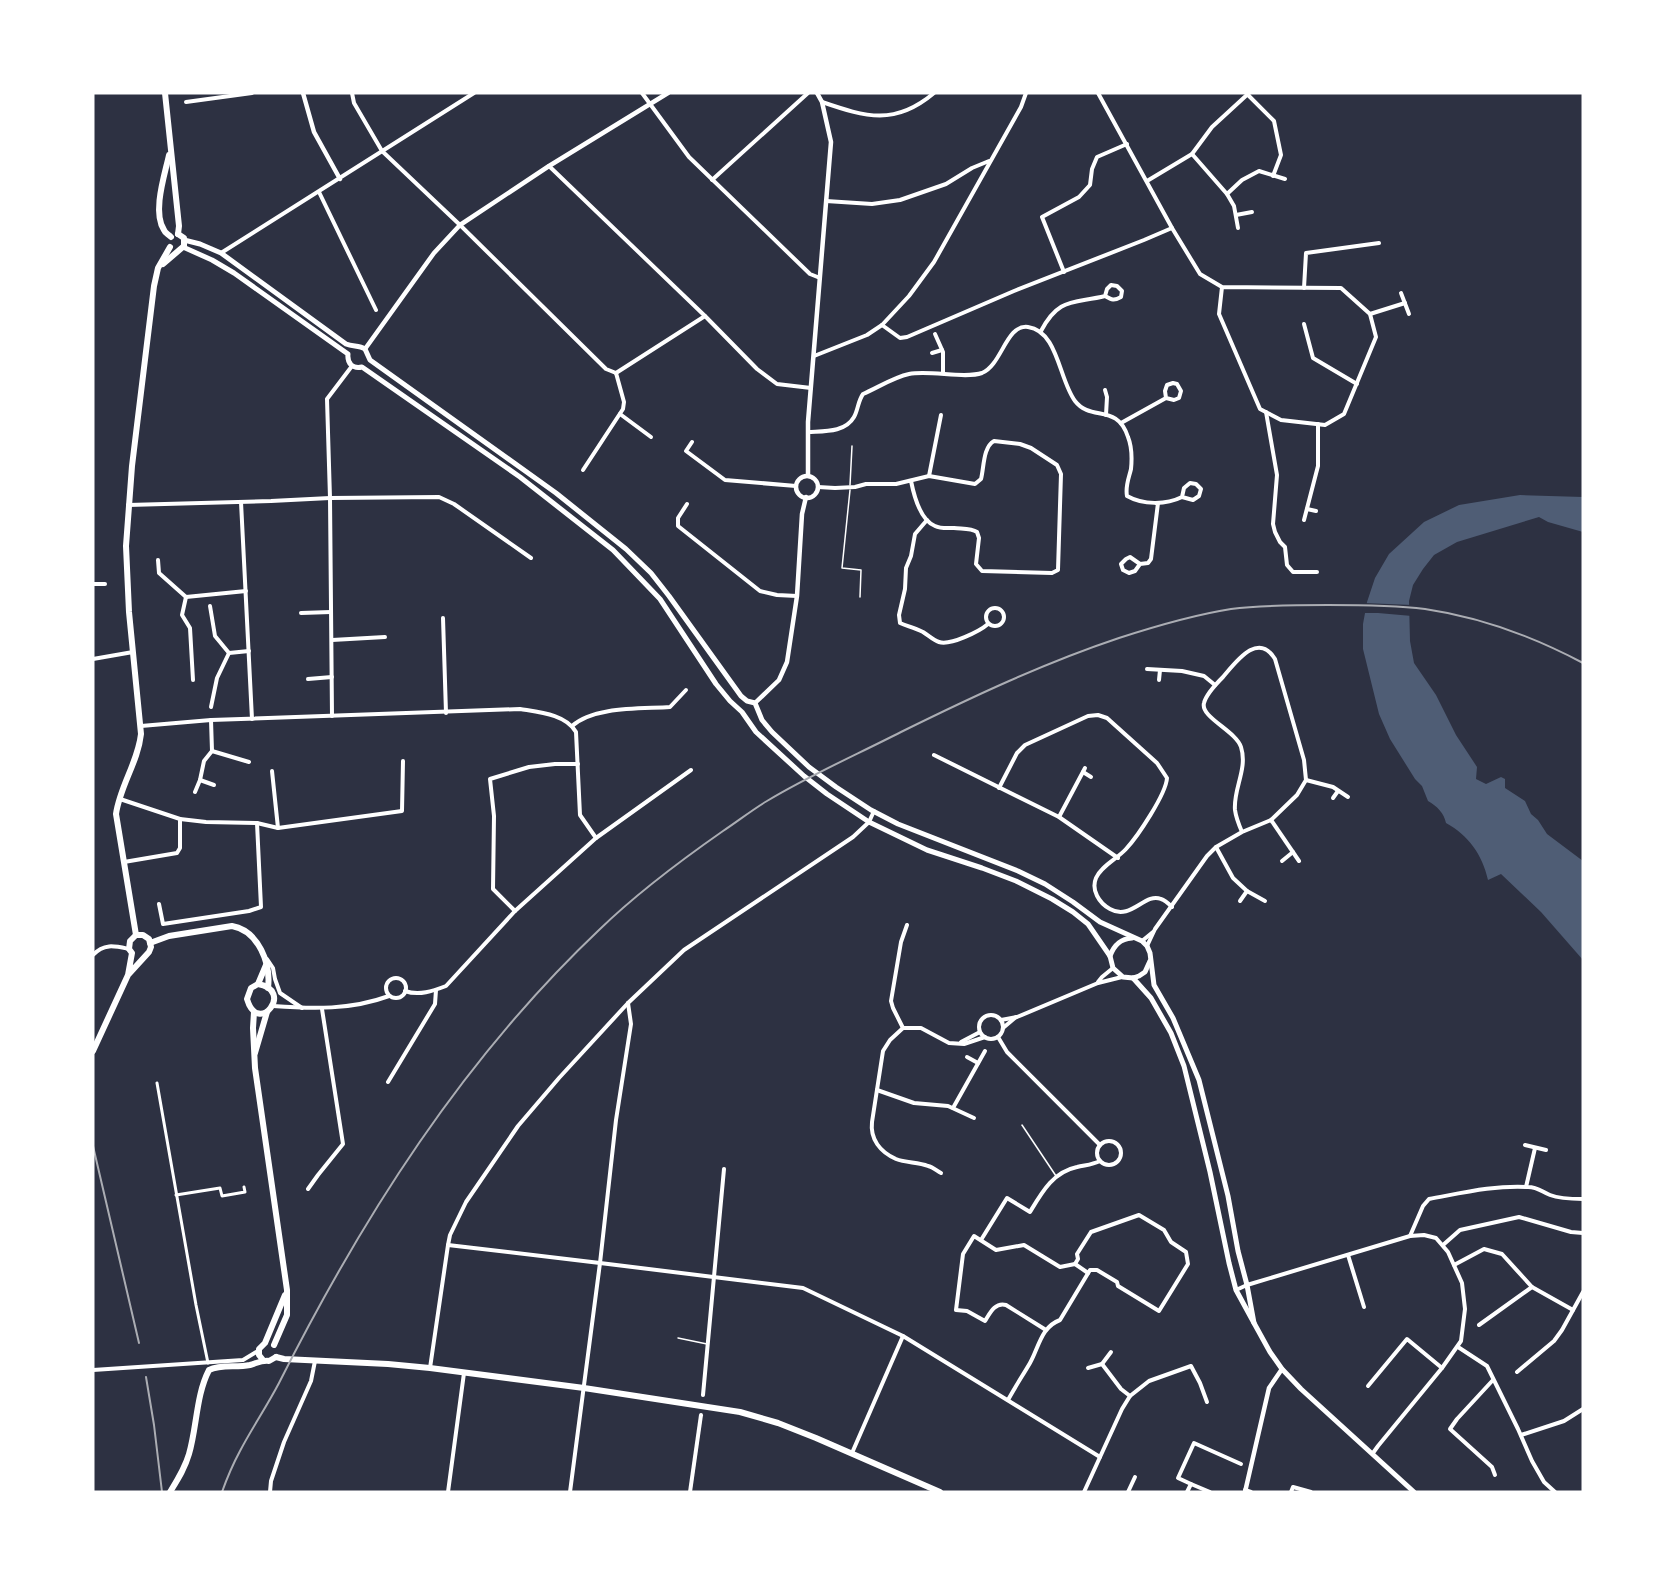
<svg xmlns="http://www.w3.org/2000/svg" width="1676" height="1585" viewBox="0 0 1676 1585" font-family="Helvetica,sans-serif">
	<style>
		.water { fill: #4f5d75 }
		.pier { fill: #2d3142 }
		.lines { fill: none; stroke-linecap: round; stroke-linejoin: round }
		.service { stroke: #fff; stroke-width: 1.5 }
		.pedestrian { stroke: #fff; stroke-width: 3 }
		.minor { stroke: #fff; stroke-width: 4 }
		.tertiary { stroke: #fff; stroke-width: 4.5 }
		.secondary { stroke: #fff; stroke-width: 5 }
		.primary { stroke: #fff; stroke-width: 6 }
		.rail { stroke: #abadb3; stroke-width: 2 }
	</style>
	<rect width="100%" height="100%" fill="#2d3142"/>
	<!-- water -->
	<path class="water" d="M1520,495L1583,497V532L1548,522L1539,517L1457,542L1434,555L1423,569L1413,585L1409,601L1410,641L1414,663L1436,695L1456,735L1477,767L1476,779L1486,784L1501,777L1505,779V788L1525,801L1531,814L1538,820L1547,834L1583,861V960L1541,912L1501,874L1488,880C1482,854 1469,836 1446,823C1444,813 1437,806 1428,801L1422,786L1415,779L1390,739L1379,714L1363,649V624L1367,602L1375,578L1389,554L1424,522L1459,505Z"/>
	<!-- pier -->
	<path class="pier" d="M1364,603L1412,605V616L1378,613H1362Z"/>
	<g class="lines">
		<!-- service -->
		<g class="service">
			<path d="M850,485L852,446"/>
			<path d="M850,490L842,568L861,570L860,597"/>
			<path d="M1022,1125L1056,1176"/>
			<path d="M678,1338L707,1344"/>
		</g>
		<!-- pedestrian -->
		<g class="pedestrian">
			<path d="M157,1083L196,1305L208,1363"/>
			<path d="M176,1195L220,1188L222,1196L245,1192L244,1187"/>
		</g>
		<!-- minor -->
		<g class="minor">
			<path d="M352,93L354,103L382,151L460,225L606,369L616,373"/>
			<path d="M642,93L689,157L810,274L820,278"/>
			<path d="M1098,93L1172,228L1200,274L1222,287L1341,288L1370,314L1376,337L1344,414L1325,425L1281,420L1260,409L1219,314L1222,287"/>
			<path d="M1248,95L1274,121L1281,155L1273,176"/>
			<path d="M186,102L252,93"/>
			<path d="M822,102C866,117 895,126 934,93"/>
			<path d="M1192,154L1227,194L1234,206L1238,228"/>
			<path d="M549,166L705,316L757,369L777,384L811,388"/>
			<path d="M712,180L808,93"/>
			<path d="M1147,181L1192,154L1212,127L1249,93"/>
			<path d="M319,192L376,310"/>
			<path d="M1227,194L1242,180L1259,171L1285,179"/>
			<path d="M826,201L872,204L900,200L946,184L972,168L989,161"/>
			<path d="M1236,215L1252,212"/>
			<path d="M221,253L474,93"/>
			<path d="M1064,272L1042,217L1079,197L1090,185L1092,169L1097,157L1127,144"/>
			<path d="M1304,288L1306,253L1379,243"/>
			<path d="M1401,293L1409,314"/>
			<path d="M1370,314L1405,303"/>
			<path d="M1304,324L1313,358L1357,384"/>
			<path d="M882,325L900,338L907,337L1014,291L1144,240L1172,228"/>
			<path d="M1041,331C1059,297 1073,304 1105,296C1112,300 1114,301 1121,297L1122,291L1117,286L1111,285L1107,289L1105,296"/>
			<path d="M935,334L943,352V373"/>
			<path d="M932,353L942,350"/>
			<path d="M814,356L867,335L882,325L909,296L934,262L1021,107L1026,93"/>
			<path d="M616,373L705,316"/>
			<path d="M1105,390L1107,397L1106,415"/>
			<path d="M1266,412L1277,475L1273,524L1275,532L1280,542L1285,547L1287,565L1293,572H1317"/>
			<path d="M620,414L651,437"/>
			<path d="M1121,423L1166,398L1174,400L1179,398L1181,391L1177,384L1173,383L1167,385L1165,391L1166,398"/>
			<path d="M808,432C823,431 845,433 854,417C858,410 858,401 863,394C877,388 894,377 909,374C930,370 965,379 982,373C1002,365 1006,324 1028,327C1058,331 1059,380 1075,401C1091,422 1117,403 1128,437C1132,447 1132,459 1131,469C1129,478 1125,486 1127,496C1143,505 1166,505 1182,497L1193,500L1199,496L1201,489L1196,484L1190,483L1184,488L1182,497"/>
			<path d="M692,442L686,451L725,480L796,486"/>
			<path d="M583,470L623,409L624,402L616,373"/>
			<path d="M929,476L941,415"/>
			<path d="M818,487L835,488L855,487L866,484H896L929,476L975,484L981,479C984,468 983,447 994,441L1020,444L1031,448L1057,465L1061,474L1058,570L1052,573L982,571L976,564L979,538L977,532C971,528 962,529 954,528C948,528 941,529 935,526C920,520 914,496 911,481"/>
			<path d="M241,502L252,719"/>
			<path d="M687,504L678,518V526L760,591L777,595L797,596"/>
			<path d="M128,505L271,501L330,498L439,497L454,504L531,558"/>
			<path d="M1307,509L1316,511"/>
			<path d="M927,520L915,534L911,556L906,568L905,589L899,615L900,623C907,626 915,628 923,632C928,635 933,640 939,642C950,646 980,631 988,624"/>
			<path d="M1304,520L1318,466V424"/>
			<path d="M158,560L159,573L186,597L246,591"/>
			<path d="M1140,564L1130,557L1126,559L1121,564L1123,570L1129,573L1135,571L1140,564L1148,563L1151,559L1158,503"/>
			<path d="M93,584H105"/>
			<path d="M186,597L182,615L190,628L193,680"/>
			<path d="M210,606L215,636L229,653"/>
			<circle cx="995" cy="617" r="9"/>
			<path d="M301,613L331,612"/>
			<path d="M443,618L446,713"/>
			<path d="M332,640L385,637"/>
			<path d="M93,659L133,652"/>
			<path d="M1147,669L1182,671L1204,676L1215,685"/>
			<path d="M308,679L332,677"/>
			<path d="M1159,680L1160,670"/>
			<path d="M211,707L217,678L229,653L249,651"/>
			<path d="M332,716L330,498L327,399L352,366"/>
			<path d="M141,726L211,720L520,709C538,712 566,714 576,732L580,815L596,838"/>
			<path d="M572,726C594,706 641,709 670,707L686,690"/>
			<path d="M212,751L249,762"/>
			<path d="M934,755L1059,817L1118,858"/>
			<path d="M272,771L278,828"/>
			<path d="M1083,772L1091,777"/>
			<path d="M200,780L214,785"/>
			<path d="M1306,780L1333,787L1348,797"/>
			<path d="M999,788L1017,753L1025,745L1088,716L1098,715L1107,718L1157,763L1167,778C1166,794 1138,836 1126,849C1117,859 1101,866 1096,878C1091,890 1099,903 1110,909C1131,921 1145,892 1161,899C1165,900 1169,904 1172,907"/>
			<path d="M195,792L200,780L204,761L212,751L211,720"/>
			<path d="M1333,798L1338,791"/>
			<path d="M120,799L180,819V848L177,853L124,862"/>
			<path d="M1059,817L1085,768"/>
			<path d="M180,819L206,822L257,823L278,828L402,811L403,761"/>
			<path d="M1271,820L1299,861"/>
			<path d="M1216,847L1233,878L1247,891L1265,901"/>
			<path d="M1282,861L1293,852"/>
			<path d="M1240,901L1247,891"/>
			<path d="M159,904L163,924L249,911L261,907L257,823"/>
			<path d="M515,911L493,889L494,816L490,779L529,767L555,764H578"/>
			<path d="M1142,941L1153,932"/>
			<path d="M1147,946L1155,929L1207,856L1216,847L1242,832L1271,820L1297,795L1306,780L1304,760L1275,659C1258,631 1236,662 1223,677C1218,682 1206,695 1204,703C1200,717 1236,731 1241,747C1248,769 1233,789 1235,810C1236,818 1239,825 1242,832"/>
			<path d="M93,955C104,943 115,946 129,949"/>
			<path d="M267,959L273,968L275,979L280,993L302,1008"/>
			<circle cx="396" cy="988" r="10"/>
			<path d="M1098,982L1102,977L1113,968"/>
			<path d="M405,991C419,996 433,991 446,986L515,911L596,838L691,770"/>
			<path d="M273,1006C313,1009 351,1010 389,996"/>
			<circle cx="991" cy="1027" r="12"/>
			<path d="M1001,1020L1017,1017L1098,983L1122,977"/>
			<path d="M903,1028L893,1008L891,1001L901,942L907,925"/>
			<path d="M1003,1028L1016,1017"/>
			<path d="M998,1037L1007,1052L1100,1145"/>
			<path d="M961,1042L980,1032"/>
			<path d="M967,1057L978,1063"/>
			<path d="M388,1082L435,1004L436,990"/>
			<path d="M877,1090L914,1103L948,1106L974,1118"/>
			<path d="M953,1108L985,1051"/>
			<circle cx="1109" cy="1153" r="12"/>
			<path d="M1525,1145L1546,1150"/>
			<path d="M941,1173C937,1171 933,1167 928,1166C918,1162 906,1163 896,1159C880,1152 870,1139 872,1122L883,1051L890,1040L903,1028H921L949,1043L964,1044L985,1037"/>
			<path d="M1526,1187L1535,1148"/>
			<path d="M308,1189L318,1175L343,1144L322,1009"/>
			<path d="M1410,1236L1423,1206L1429,1199C1462,1193 1495,1185 1528,1187C1538,1187 1542,1192 1550,1195C1560,1199 1572,1199 1583,1199"/>
			<path d="M981,1240L1007,1198L1030,1212C1042,1192 1053,1172 1077,1167C1085,1165 1092,1165 1100,1161"/>
			<path d="M448,1245L600,1263L803,1288L903,1336L1100,1457"/>
			<path d="M1443,1245L1460,1230L1519,1217L1571,1232L1583,1233"/>
			<path d="M1348,1255L1364,1307"/>
			<path d="M1075,1264L1088,1273"/>
			<path d="M1454,1265L1484,1249L1502,1254L1532,1287L1573,1310"/>
			<path d="M1236,1290L1247,1285L1410,1236L1424,1235L1436,1238L1448,1252L1462,1283L1465,1309L1461,1341L1442,1368L1378,1446L1373,1453"/>
			<path d="M1479,1325L1532,1287"/>
			<path d="M1458,1347L1487,1366L1518,1429L1532,1461L1544,1482L1555,1492"/>
			<path d="M1102,1364L1111,1352"/>
			<path d="M430,1368L448,1245L450,1235L466,1202L518,1126L559,1078L628,1003L684,950L853,837L869,822L874,811"/>
			<path d="M1088,1368L1102,1364L1121,1389L1130,1396"/>
			<path d="M93,1370L243,1360L258,1351"/>
			<path d="M1517,1372L1554,1341L1562,1330L1583,1292"/>
			<path d="M1493,1380L1457,1419L1450,1429L1492,1467L1495,1475"/>
			<path d="M1368,1386L1407,1339L1442,1368"/>
			<path d="M703,1395L724,1169"/>
			<path d="M1008,1400C1015,1387 1023,1375 1030,1363C1039,1347 1041,1327 1060,1320L1090,1270H1097L1117,1282L1118,1286L1159,1311L1188,1264L1186,1252L1171,1242L1164,1230L1139,1215L1091,1232L1077,1254L1078,1259L1075,1264L1060,1267L1024,1245L996,1250L974,1236L963,1254L956,1310L967,1311L985,1321C990,1313 995,1302 1006,1305L1046,1330"/>
			<path d="M1521,1435L1564,1421L1583,1409"/>
			<path d="M852,1453L903,1336"/>
			<path d="M1191,1484L1210,1492"/>
			<path d="M1245,1490L1251,1492"/>
			<path d="M270,1492L271,1481L284,1442L311,1381L315,1361"/>
			<path d="M448,1492L464,1373"/>
			<path d="M570,1492L600,1263L616,1120L631,1024L628,1003"/>
			<path d="M690,1492L701,1415"/>
			<path d="M1084,1492L1122,1409L1130,1396L1149,1381L1191,1366L1200,1383L1207,1402"/>
			<path d="M1128,1492L1135,1477"/>
			<path d="M1187,1492L1191,1484L1178,1478L1194,1443L1241,1464"/>
			<path d="M1291,1492L1293,1487L1311,1492"/>
		</g>
		<!-- tertiary -->
		<g class="tertiary">
			<path d="M303,93L314,132L340,179"/>
			<path d="M365,349L434,253L460,225L549,166L668,93"/>
			<path d="M808,475V422L831,142L822,102L817,93"/>
			<circle cx="807" cy="487" r="11"/>
			<path d="M755,703L779,680L787,662L797,596L802,514L806,497"/>
			<path d="M1245,1492L1269,1388L1282,1369"/>
		</g>
		<!-- secondary -->
		<g class="secondary">
			<path d="M184,240L200,244L221,253L346,344C353,347 359,345 365,349L370,360L556,493L626,549L651,573L669,596L741,696L747,701L755,703L762,720L772,732L809,767L836,787L871,810L898,824L1018,871L1045,884L1073,902L1100,922L1142,941L1147,946L1150,953L1154,985L1173,1018L1199,1080L1228,1196L1238,1251L1247,1285L1254,1323"/>
			<path d="M183,247L212,260L234,273L348,354C347,364 353,369 362,367L520,477L613,550L660,599L716,684L730,701L742,712L756,732L804,776L827,794L869,822L927,850L982,868L1016,881L1052,899L1073,912L1088,924L1110,956L1113,968L1123,977L1133,978L1139,976L1145,972L1150,961"/>
			<path d="M1110,956C1114,945 1120,939 1132,938"/>
			<path d="M1133,978L1151,998L1171,1033L1184,1066L1210,1172L1229,1263L1236,1290L1254,1323L1270,1352L1282,1369L1301,1389L1414,1492"/>
		</g>
		<!-- primary -->
		<g class="primary">
			<path d="M165,93L179,226L178,234"/>
			<path d="M169,155C165,174 152,212 164,230C165,233 168,234 171,237"/>
			<path d="M163,264L184,246V238L178,234"/>
			<path d="M136,935L116,814C120,786 138,762 141,734L129,612L126,546L132,466L154,286L158,268L170,247"/>
			<path d="M150,943L169,936L232,926C259,931 271,964 268,988"/>
			<path d="M258,984C295,990 258,1037 247,999L251,988L258,984L266,965"/>
			<path d="M254,1012L253,1028L255,1068L287,1290V1315L274,1345"/>
			<path d="M93,1051L128,975L132,953L129,949L130,941L136,935H143L149,939L151,947L149,952L128,975"/>
			<path d="M255,1053L267,1012"/>
			<path d="M276,1357L284,1359L388,1364L430,1368L584,1388L740,1412L778,1423L816,1438L940,1492"/>
			<path d="M263,1360L259,1355V1349L265,1343L285,1295"/>
			<path d="M170,1492C178,1479 185,1468 189,1454C197,1427 196,1395 209,1370C221,1364 236,1368 250,1365C257,1363 262,1360 269,1361L276,1357"/>
		</g>
		<!-- rail -->
		<g class="rail">
			<path d="M93,1146L139,1343"/>
			<path d="M146,1377L154,1425L162,1492"/>
			<path d="M222,1492C227,1478 233,1464 240,1451C252,1428 267,1406 279,1383C363,1216 463,1059 599,930C637,893 680,861 723,831C738,821 752,810 767,801C810,775 856,755 901,732C972,697 1044,663 1119,638C1156,626 1193,615 1231,609C1263,605 1295,605 1328,605C1360,605 1392,605 1425,609C1480,617 1534,637 1583,663"/>
		</g>
	</g>
	<!-- border -->
	<rect width="1676" height="1585" fill="none" stroke="#ffffff" stroke-width="189"/>
</svg>
